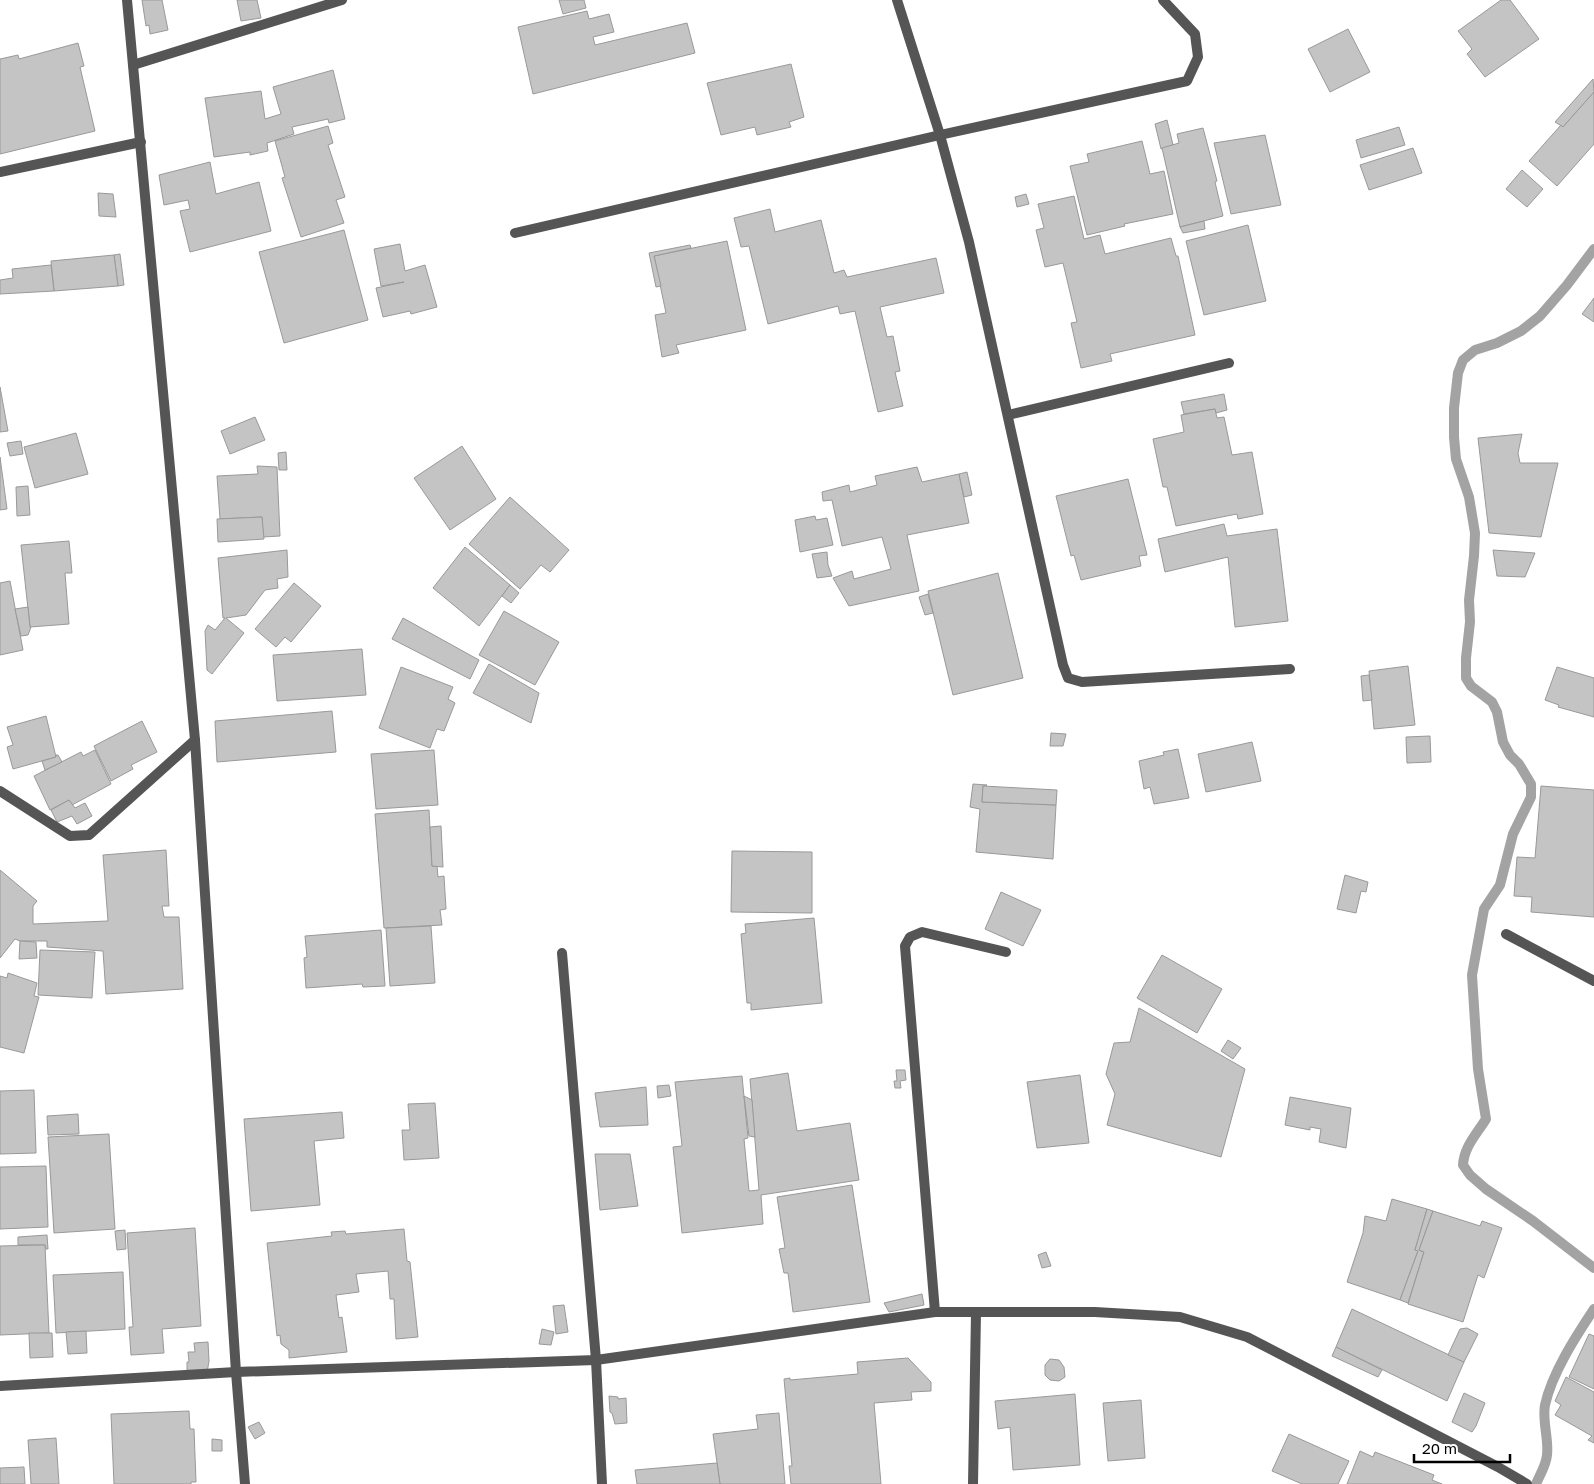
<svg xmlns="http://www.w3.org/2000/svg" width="1594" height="1484" viewBox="0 0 1594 1484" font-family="'Golos Text',sans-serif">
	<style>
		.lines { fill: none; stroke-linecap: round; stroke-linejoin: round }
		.stream { stroke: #a3a3a3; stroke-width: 10 }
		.building { fill: #c4c4c4; stroke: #999 }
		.street { stroke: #555; stroke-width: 10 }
	</style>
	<rect width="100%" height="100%" fill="#fff"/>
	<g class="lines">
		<!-- stream -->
		<g class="stream">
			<path d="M1594,249L1567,285L1540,316L1521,331L1497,343L1475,350L1463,360L1458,373L1454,408V437L1456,459L1469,497L1475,533L1474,556L1469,600L1470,622L1466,658V678L1471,686L1492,702L1497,712L1503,742L1510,755L1519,764L1531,784V797L1513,834L1500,885L1484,909L1472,975L1478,1069L1486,1119C1476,1135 1464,1147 1463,1165L1470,1175L1486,1189L1533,1221L1594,1268"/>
			<path d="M1536,1484C1540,1474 1546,1466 1547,1455C1549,1439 1542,1421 1545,1405C1552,1373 1576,1336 1594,1309"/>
		</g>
	</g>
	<!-- building -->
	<g class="building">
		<path d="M142,0H162L168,30L150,34L149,25L146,26Z"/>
		<path d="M237,0H257L261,18L241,21Z"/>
		<path d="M559,0H584L586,8L563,14Z"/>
		<path d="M1501,0H1510L1539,39L1485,77L1467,54L1472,49L1458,31Z"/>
		<path d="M587,11L589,19L609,14L614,32L593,37L595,45L687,23L695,53L533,94L518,27Z"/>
		<path d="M1348,29L1370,72L1330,92L1308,49Z"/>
		<path d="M78,43L84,66L80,67L95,131L0,154V59L18,55L19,59Z"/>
		<path d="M791,64L804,117L789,122L791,127L757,135L755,127L721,135L707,83Z"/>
		<path d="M333,70L345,119L329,123L328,119L292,127L294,134L267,143L268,151L250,155V152L214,157L205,98L261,91L265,119L281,114L273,87Z"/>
		<path d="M1593,79L1594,92L1563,127L1555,122Z"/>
		<path d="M1594,92V144L1557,186L1529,161L1561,125L1563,127Z"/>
		<path d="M1167,120L1173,145L1161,149L1155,124Z"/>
		<path d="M328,126L333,143L328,145L345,197L336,200L344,223L301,237L282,178L285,177L275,141Z"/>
		<path d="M1399,127L1405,145L1361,158L1356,140Z"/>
		<path d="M1203,128L1217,181L1215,182L1223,216L1180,227L1162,148L1179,143L1177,134Z"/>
		<path d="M1265,135L1281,205L1231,214L1214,143Z"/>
		<path d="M1142,141L1150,174L1164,171L1173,214L1124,224L1125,226L1087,235L1070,166L1089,162L1087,154Z"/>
		<path d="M1413,148L1422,173L1369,190L1360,165Z"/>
		<path d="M210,162L216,194L259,182L271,231L190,252L180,211L190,209L188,200L164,205L159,175Z"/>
		<path d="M1522,170L1543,189L1527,207L1506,189Z"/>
		<path d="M98,193L113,194L116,217L99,216Z"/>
		<path d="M1026,194L1029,204L1017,207L1015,197Z"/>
		<path d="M1074,196L1084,239L1100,235L1105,254L1171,238L1176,256H1178L1195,335L1110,354L1112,361L1081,368L1071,323L1077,322L1063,263L1045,267L1036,230L1044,228L1038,204Z"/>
		<path d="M770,209L775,232L821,220L834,273L844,270L847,277L936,258L944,293L880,307L887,337L893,336L900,371L895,372L903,406L878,412L855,311L840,314L838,306L768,324L749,246L741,247L734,218Z"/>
		<path d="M1204,221L1205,229L1183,233L1180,227Z"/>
		<path d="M1248,225L1266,301L1204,315L1186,241Z"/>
		<path d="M344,230L368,320L284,343L259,252Z"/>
		<path d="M727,241L746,330L676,345L679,353L662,357L655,315L666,313L654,256Z"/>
		<path d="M400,244L405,271L425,265L437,307L411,314L410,311L383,317L376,288L404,282L381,286L374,249Z"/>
		<path d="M690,245L691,248L654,256L661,286L656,287L649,253Z"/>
		<path d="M120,254L124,285L118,286L114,255Z"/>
		<path d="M114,255L118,286L54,291L51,261Z"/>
		<path d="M51,265L54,291L0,294V280L13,278L12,269Z"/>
		<path d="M1594,298V322L1582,314Z"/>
		<path d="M0,387L8,431L0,432Z"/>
		<path d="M1224,394L1227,410L1216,413L1215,409L1184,414L1181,402Z"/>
		<path d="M1215,409L1217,418L1224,417L1232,455L1252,452L1263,514L1238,519L1237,514L1176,526L1167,487H1163L1153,439L1184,432L1181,415Z"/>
		<path d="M255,417L265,440L230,454L221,431Z"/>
		<path d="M76,433L88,474L35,488L24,447Z"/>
		<path d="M1522,434L1518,453L1520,463H1558L1541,537L1489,533L1478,438Z"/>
		<path d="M21,441L23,454L10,456L7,443Z"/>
		<path d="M462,446L496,499L450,530L414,478Z"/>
		<path d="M286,452L287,470H279L278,453Z"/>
		<path d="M0,457L7,509L0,510Z"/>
		<path d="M257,466L277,467L280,536L263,537L262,517L220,519L217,476L258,474Z"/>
		<path d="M917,467L922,482L959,474L969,523L907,535L919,591L849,606L833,578L852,571L854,579L891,569L882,537L842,546L832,500L823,501L822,492L849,485L850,492L877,485L875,476Z"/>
		<path d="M967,472L972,495L964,497L959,474Z"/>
		<path d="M1128,479L1147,555L1139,556L1141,566L1081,580L1074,555L1071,556L1056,496Z"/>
		<path d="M28,486L30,515L17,516L16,487Z"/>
		<path d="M510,497L569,550L550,572L541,565L520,589L469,544Z"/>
		<path d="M815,516L816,520L827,518L833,545L800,552L795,520Z"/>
		<path d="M262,517L264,539L218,542L217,519Z"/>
		<path d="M1224,524L1227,536L1277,529L1288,621L1235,627L1228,557L1165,572L1158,539Z"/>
		<path d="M69,541L72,573H65L69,624L30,627L21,545Z"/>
		<path d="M465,547L510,585L479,626L433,588Z"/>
		<path d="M287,550L288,577L277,579L278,588L265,590L246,615L226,618L244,633L212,674L207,670L205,631L208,625L215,630L225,618H223L218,558Z"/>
		<path d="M1493,550L1535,553L1525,577L1497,576Z"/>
		<path d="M827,552L828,565L832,576L817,578L812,554Z"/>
		<path d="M998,573L1023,678L953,695L928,591Z"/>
		<path d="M10,581L23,650L0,655V583Z"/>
		<path d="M294,583L321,606L291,642L285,637L276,647L255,629Z"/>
		<path d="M510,585L519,593L511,603L502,596Z"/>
		<path d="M928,594L933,613L925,615L919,597Z"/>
		<path d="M28,607L30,627H31L28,635L21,636L15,609Z"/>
		<path d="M504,611L559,642L535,685L479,655Z"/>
		<path d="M403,618L479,660L470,679L392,639Z"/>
		<path d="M362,649L366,695L277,701L273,655Z"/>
		<path d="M489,664L539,693L531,723L473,693Z"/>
		<path d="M1408,666L1415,725L1374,729L1369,671Z"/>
		<path d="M401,667L453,687L448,699L455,703L444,731L437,729L430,748L379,728Z"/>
		<path d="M1557,667L1594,678V717L1558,707L1559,705L1545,700Z"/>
		<path d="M1369,675L1372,700L1363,701L1361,676Z"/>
		<path d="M332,711L336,752L217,762L215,721Z"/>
		<path d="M46,716L56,757L13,769L7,747L13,745L7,727Z"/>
		<path d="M142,721L157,752L131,765L133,769L111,781L94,746Z"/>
		<path d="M1051,733L1066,734L1063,746H1050Z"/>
		<path d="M1430,736L1431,762L1407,763L1406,737Z"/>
		<path d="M1252,742L1261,781L1206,792L1198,754Z"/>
		<path d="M1178,749L1189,798L1154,804L1150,787L1144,789L1139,761L1164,755L1163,752Z"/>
		<path d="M95,750L111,784L72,805L69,800L50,810L34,776L81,752L83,756Z"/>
		<path d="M434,750L438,805L376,809L371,754Z"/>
		<path d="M56,755H58L62,762L45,770L42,761L56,757Z"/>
		<path d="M973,784L987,785L983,786L982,802L1056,805L1053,859L976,852L980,809L970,807Z"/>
		<path d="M983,786L1057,790L1056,805L982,802Z"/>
		<path d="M1541,786L1594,790V917L1531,912L1532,897L1514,896L1517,857L1535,858Z"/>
		<path d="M69,800L75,808L85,803L92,816L77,824L72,816L57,822L51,810Z"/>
		<path d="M429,810L432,866H437L438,877L444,876L446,909L440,910L442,925L384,928L375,814Z"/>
		<path d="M441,826L443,867L432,866L430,827Z"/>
		<path d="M166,850L169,906H162L164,917H179L183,989L106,994L103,951L47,947V941H20L15,939L0,958V870L37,901L33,906V924L108,921L103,855Z"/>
		<path d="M732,851L812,852V913L731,912Z"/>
		<path d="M1345,875L1368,882L1366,892L1361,891L1356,913L1337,909Z"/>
		<path d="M1001,892L1041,910L1023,946L985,929Z"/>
		<path d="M814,918L822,1003L751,1010V1003H747L741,934L746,933L745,924Z"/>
		<path d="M431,926L435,983L390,986L386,928Z"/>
		<path d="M381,930L385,986L363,987L362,984L306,988L304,958L307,957L305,936Z"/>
		<path d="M20,941L36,942L37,958L19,959Z"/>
		<path d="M40,950L95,952L92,998L38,995Z"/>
		<path d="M1162,955L1222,989L1197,1033L1137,998Z"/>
		<path d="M8,973L37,983L34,996L39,997L24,1053L0,1047V976L7,978Z"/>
		<path d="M1139,1008L1245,1069L1221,1157L1107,1125L1115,1094L1106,1074L1114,1043L1130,1042Z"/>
		<path d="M1228,1040L1241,1048L1233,1059L1221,1051Z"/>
		<path d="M896,1070H905L906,1080L900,1081L901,1088H895L894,1081H897Z"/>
		<path d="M788,1073L797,1131L850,1123L859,1180L761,1195L763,1224L682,1233L673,1147L682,1146L675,1082L742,1076L748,1138L744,1139L749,1191L759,1190L750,1079Z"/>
		<path d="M1080,1075L1089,1143L1037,1148L1027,1082Z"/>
		<path d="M669,1085L671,1096L658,1098L657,1086Z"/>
		<path d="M646,1087L648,1125L600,1127L595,1093Z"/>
		<path d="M34,1090L36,1153L0,1154V1091Z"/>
		<path d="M744,1096L752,1100L755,1137L749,1136Z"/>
		<path d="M1290,1097L1351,1108L1346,1148L1319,1142L1321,1129L1310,1127V1130L1285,1125Z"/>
		<path d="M435,1103L439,1158L404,1160L402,1130H410L408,1104Z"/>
		<path d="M342,1112L344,1138L314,1141L320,1205L251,1211L244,1119Z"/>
		<path d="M78,1114L79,1134L48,1135L47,1116Z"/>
		<path d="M109,1134L115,1229L54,1233L48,1137Z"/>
		<path d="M595,1154H630L638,1206L600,1210Z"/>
		<path d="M46,1166L48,1227L0,1229V1167Z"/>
		<path d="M852,1185L870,1302L793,1312L788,1273H784L779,1249L785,1248L777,1197Z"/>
		<path d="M1392,1199L1427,1209L1415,1250L1418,1251L1400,1300L1347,1282L1363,1233L1365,1216L1386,1221Z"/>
		<path d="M1427,1209L1433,1211L1419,1250L1424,1252L1408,1303L1400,1300L1418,1251L1415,1250Z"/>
		<path d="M1433,1211L1480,1226L1482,1221L1502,1228L1484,1278L1478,1275L1463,1322L1408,1304L1424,1252L1419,1250Z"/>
		<path d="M195,1228L201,1326L162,1329L164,1353L131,1355L129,1327H133L127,1233Z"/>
		<path d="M404,1229L407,1261L410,1262L418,1337L396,1339L394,1299H390L388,1271L356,1274L359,1292L336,1295L339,1318L342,1317L347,1352L289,1358V1350L281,1344L280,1335L277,1336L267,1243L332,1236L331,1232L345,1231L346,1234Z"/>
		<path d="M125,1230L126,1249L117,1250L115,1231Z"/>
		<path d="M47,1235L48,1249H46L45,1245H18V1237Z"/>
		<path d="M45,1245L49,1333L0,1335V1246Z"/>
		<path d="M1046,1252L1051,1266L1042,1268L1038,1255Z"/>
		<path d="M123,1272L125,1329L56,1333L53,1275Z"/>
		<path d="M922,1294L924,1305L889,1312L884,1303Z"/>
		<path d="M564,1305L568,1332L556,1334L553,1306Z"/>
		<path d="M1352,1309L1464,1362L1447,1401L1336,1347Z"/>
		<path d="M1467,1328L1478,1334L1464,1362L1448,1355L1460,1329Z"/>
		<path d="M542,1329L554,1332L551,1345L539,1344Z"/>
		<path d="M86,1331L87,1353L68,1354L66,1332Z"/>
		<path d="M29,1333H52L53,1357L30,1358Z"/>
		<path d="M1589,1334L1594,1336V1389L1569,1377Z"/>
		<path d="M208,1342L209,1361L207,1373H187V1362H189L188,1352H195L194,1343Z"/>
		<path d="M1336,1347L1382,1370L1378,1377L1332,1356Z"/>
		<path d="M908,1358L931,1382V1391L911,1392L912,1400L874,1403L881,1484H791L789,1466H792L784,1379L790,1378V1380L858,1374L857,1362Z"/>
		<path d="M1050,1359L1059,1360L1064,1367L1065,1377L1059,1381L1050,1380L1045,1375V1365Z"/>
		<path d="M1566,1377L1594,1392V1443L1588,1440L1592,1436L1555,1415L1561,1405L1555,1401Z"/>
		<path d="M1464,1393L1485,1403L1476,1426L1472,1432L1452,1422Z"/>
		<path d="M1075,1394L1080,1465L1013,1470L1010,1427L998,1429L995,1401Z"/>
		<path d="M609,1396L618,1397V1399L626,1398L627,1423L615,1424L612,1413L610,1412Z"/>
		<path d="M1141,1400L1145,1458L1108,1461L1103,1403Z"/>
		<path d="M189,1411L190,1429H194L196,1482H191V1484H114L111,1414Z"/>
		<path d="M779,1413L785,1484H720L713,1434L758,1429L756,1415Z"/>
		<path d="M259,1422L265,1433L255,1439L248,1427Z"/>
		<path d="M1289,1434L1349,1461L1338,1484H1302L1272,1471Z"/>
		<path d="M56,1438L59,1484H31L28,1440Z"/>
		<path d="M212,1439L222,1440V1451H212Z"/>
		<path d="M1360,1451L1373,1457L1375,1452L1434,1475L1432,1480L1442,1484H1347Z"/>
		<path d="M717,1463L720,1484H637L635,1470Z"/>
		<path d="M24,1467L25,1484H0V1468Z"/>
	</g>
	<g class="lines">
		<!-- street -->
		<g class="street">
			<path d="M127,0L195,740L236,1372L245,1484"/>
			<path d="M897,0L940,135L969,242L1063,665L1068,678L1082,682L1290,669"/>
			<path d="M133,65L342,0"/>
			<path d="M0,172L141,142"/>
			<path d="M515,233L940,135L1187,81L1198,57L1195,34L1163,0"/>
			<path d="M1008,415L1229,363"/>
			<path d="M0,791L70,836L89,835L195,740"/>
			<path d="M1506,934L1594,981"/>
			<path d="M562,953L596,1360L602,1484"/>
			<path d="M935,1312L905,946L910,937L922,932L1006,952"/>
			<path d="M0,1386L236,1372L596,1360L935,1312H1095L1180,1317L1247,1337L1498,1467L1527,1484"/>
			<path d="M973,1484L976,1313"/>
		</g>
	</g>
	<!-- scale -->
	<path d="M1414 1454v8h96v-8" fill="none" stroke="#000000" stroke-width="2.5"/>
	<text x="1422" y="1454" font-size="15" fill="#000000" stroke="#ffffff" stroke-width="4" paint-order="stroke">20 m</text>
</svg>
